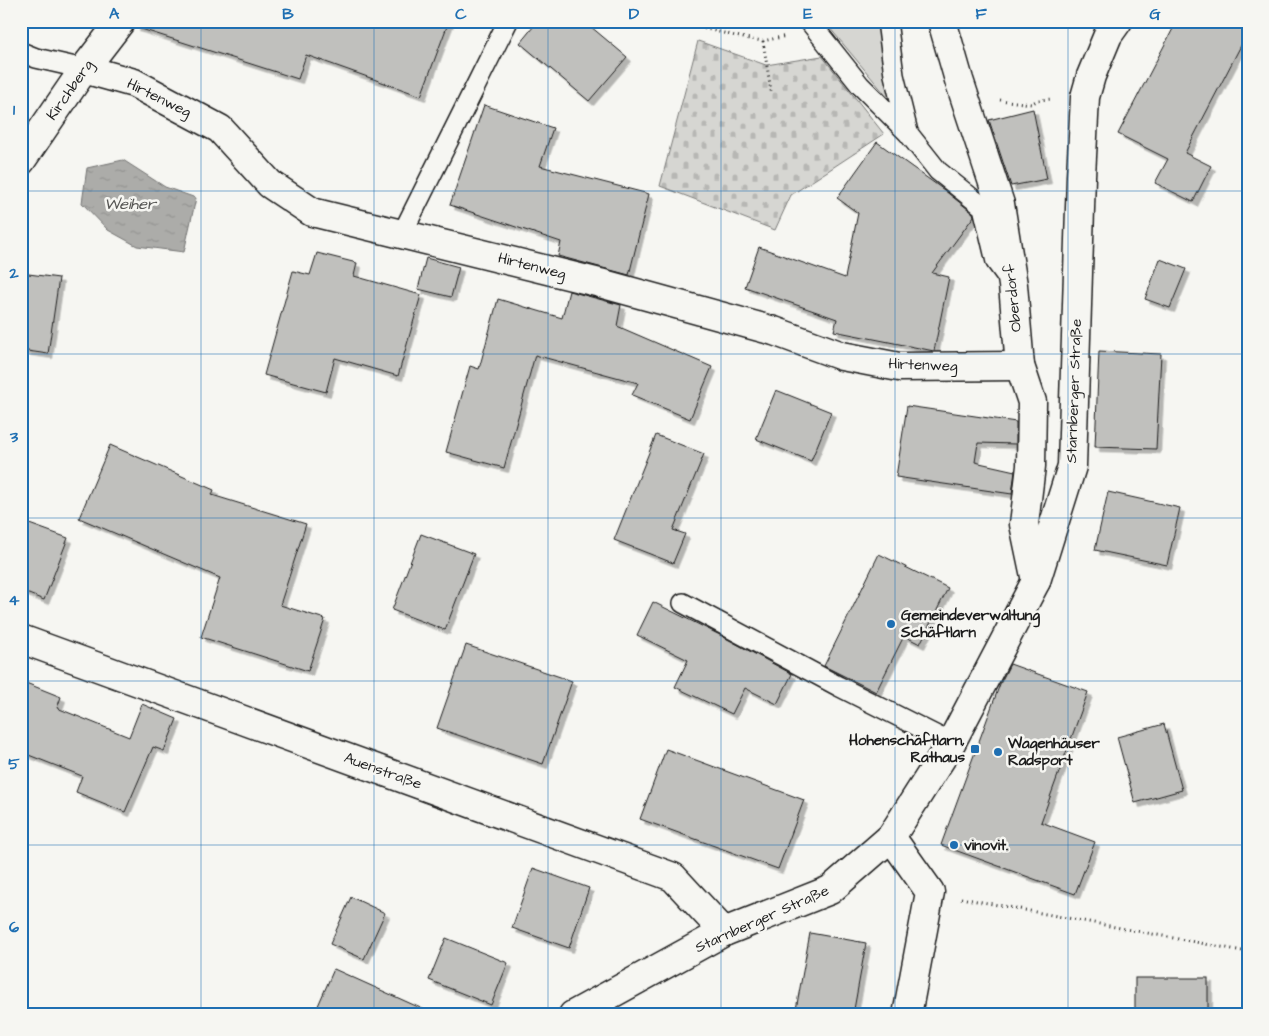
<svg xmlns="http://www.w3.org/2000/svg" width="1269" height="1036" viewBox="0 0 1269 1036" font-family="'Architects Daughter',sans-serif">
	<style>
		.green { fill: #d6d6d2; stroke: #797977 }
		.cemetery { fill: url(#cemetery-stones); stroke: #797977 }
		.water { fill: url(#water-ripples); stroke: #727271 }
		.building { fill: #c0c0bd; stroke: #1c1c1c; filter: url(#shadow) }
		.lines { fill: none; stroke-linecap: round; stroke-linejoin: round }
		.service-casing { stroke: #1c1c1c; stroke-width: 22 }
		.minor-casing { stroke: #1c1c1c; stroke-width: 31 }
		.secondary-casing { stroke: #1c1c1c; stroke-width: 31 }
		.path { stroke: #1c1c1c; stroke-width: 3; stroke-dasharray: 1 4; stroke-linecap: butt }
		.service { stroke: #f6f6f2; stroke-width: 19 }
		.minor { stroke: #f6f6f2; stroke-width: 28 }
		.secondary { stroke: #f6f6f2; stroke-width: 28 }
		.grid { fill: none; stroke: #1f6fb2; stroke-width: 1; stroke-opacity: 0.55 }
		.poi-dot { fill: #1f6fb2; stroke: #f6f6f2; stroke-width: 2 }
		.labels { text-anchor: middle; dominant-baseline: central; stroke-width: 5; stroke-linejoin: round; paint-order: stroke }
		.street-label { font-size: 15px; fill: #1c1c1c; stroke: #f6f6f2 }
		.poi-label { font-size: 15px; font-weight: bold; fill: #1c1c1c; stroke: #f6f6f2; text-anchor: start }
		.water-label { font-size: 16px; font-style: italic; fill: #565654; stroke: #f6f6f2 }
		.neatline { fill: none; stroke: #1f6fb2; stroke-width: 2 }
		.grid-label { font-size: 16px; text-anchor: middle; font-weight: bold; fill: #1f6fb2 }
	</style>
	<defs>
		<pattern id="cemetery-stones" width="16" height="16" patternUnits="userSpaceOnUse" patternTransform="scale(1.25)"><rect width="16" height="16" fill="#d6d6d2"/><path d="M2 7V4a2 2 0 0 1 4 0v3zM10 15v-3a2 2 0 0 1 4 0v3z" fill="#b7b7b4"/></pattern>
		<pattern id="water-ripples" width="26" height="14" patternUnits="userSpaceOnUse" patternTransform="scale(1.25)"><rect width="26" height="14" fill="#acaca9"/><path d="M2 4q2-2 4 0t4 0M15 11q2-2 4 0t4 0" fill="none" stroke="#939391"/></pattern>
		<filter id="shadow"><feDropShadow dx="4.5" dy="4.5" stdDeviation="0" flood-color="#0004"/></filter>
	</defs>
	<rect width="100%" height="100%" fill="#f6f6f2"/>
	<filter id="ink" filterUnits="userSpaceOnUse"><feTurbulence type="fractalNoise" baseFrequency=".02" numOctaves="2"/><feDisplacementMap in="SourceGraphic" scale="10" xChannelSelector="R" yChannelSelector="G"/><feConvolveMatrix kernelMatrix="1 2 1 2 8 2 1 2 1" color-interpolation-filters="sRGB"/></filter>
	<g filter="url(#ink)">
		<!-- green -->
		<path class="green" d="M824,21H879L894,105Z"/>
		<!-- cemetery -->
		<path class="cemetery" d="M698,41L766,65L822,56L884,134L791,195L775,230L660,186Z"/>
		<!-- water -->
		<path class="water" d="M123,160L165,187L196,198L184,252L137,246L108,230L82,203L87,168Z"/>
		<!-- building -->
		<g class="building">
			<path d="M136,21H449L421,96L306,55L298,79L135,27Z"/>
			<path d="M538,21H584L627,57L589,101L520,43Z"/>
			<path d="M1177,21H1248V32L1185,153L1211,166L1193,202L1155,183L1168,159L1118,134Z"/>
			<path d="M484,105L553,128L540,166L649,194L629,275L558,256L561,242L450,205Z"/>
			<path d="M1033,109L1047,179L1011,186L989,120Z"/>
			<path d="M877,142L944,190L973,213L974,216L932,273L949,277L934,351L834,331L837,319L745,287L759,247L845,278L858,213L837,198Z"/>
			<path d="M317,253L357,263L354,276L421,295L398,376L335,358L326,392L264,375L293,271L310,275Z"/>
			<path d="M426,258L459,267L451,297L418,289Z"/>
			<path d="M1160,259L1186,269L1170,308L1145,299Z"/>
			<path d="M21,273L59,278L48,354L21,350Z"/>
			<path d="M569,291L621,305L617,326L712,367L690,419L632,395L638,383L535,355L504,468L446,452L470,366L479,369L498,299L562,318Z"/>
			<path d="M1099,351L1161,354L1156,449L1095,447Z"/>
			<path d="M776,390L831,412L811,461L756,439Z"/>
			<path d="M907,406L1016,422V444L978,443L975,462L1015,471L1012,494L896,477Z"/>
			<path d="M656,435L704,454L673,530L685,534L673,563L614,540Z"/>
			<path d="M110,445L214,490L212,495L306,524L280,605L325,619L308,671L201,637L220,578L79,518Z"/>
			<path d="M1108,492L1180,508L1167,565L1095,550Z"/>
			<path d="M21,521L68,538L44,600L21,591Z"/>
			<path d="M421,534L474,554L445,630L392,610Z"/>
			<path d="M879,554L948,588L920,644L904,636L876,692L824,666Z"/>
			<path d="M653,602L720,635L792,674L777,704L745,688L732,714L675,687L688,660L637,635Z"/>
			<path d="M466,645L572,681L543,764L437,728Z"/>
			<path d="M1010,664L1088,692L1041,822L1095,842L1075,894L941,845L1000,684Z"/>
			<path d="M21,681L61,697L57,708L129,737L142,704L177,719L164,751L153,747L125,812L76,792L82,776L21,752Z"/>
			<path d="M1164,724L1182,790L1135,803L1117,737Z"/>
			<path d="M666,749L804,800L778,869L640,819Z"/>
			<path d="M533,868L589,888L569,948L512,928Z"/>
			<path d="M351,897L385,913L364,959L330,944Z"/>
			<path d="M810,933L866,943L853,1015H795Z"/>
			<path d="M446,938L508,963L491,1005L429,980Z"/>
			<path d="M334,969L436,1015H314Z"/>
			<rect x="1135" y="978" width="73" height="37"/>
		</g>
		<g class="lines">
			<defs>
				<g id="service">
					<path d="M809,21L860,85L908,133L938,171L983,207L996,262L1007,277"/>
					<path d="M887,21L894,75L908,132"/>
					<path d="M21,52L36,58L84,69"/>
					<path d="M402,234L508,21"/>
					<path d="M683,603L838,686L951,743"/>
				</g>
				<g id="minor">
					<path d="M942,21L959,80L1000,204L1013,285L1020,366L1032,402L1031,466L1024,524L1036,581"/>
					<path d="M84,69L134,83L220,129L270,184L312,212L600,283L774,331L842,356L899,367L1020,366"/>
					<path d="M21,161L84,69L121,21"/>
					<path d="M21,639L673,877L724,932"/>
					<path d="M891,837L930,892L907,1015"/>
				</g>
				<path id="secondary" d="M573,1015L724,932L830,890L891,837L951,743L1036,581L1072,466L1081,176L1085,97L1091,76L1108,35L1118,21"/>
			</defs>
			<!-- service casing -->
			<use href="#service" class="service-casing"/>
			<!-- minor casing -->
			<use href="#minor" class="minor-casing"/>
			<!-- secondary casing -->
			<use href="#secondary" class="secondary-casing"/>
			<!-- path -->
			<g class="path">
				<path d="M698,21L702,28L744,38L763,41L787,36"/>
				<path d="M763,41L771,91"/>
				<path d="M1000,100L1031,104L1038,100L1052,99"/>
				<path d="M961,898L1248,952"/>
			</g>
			<!-- service -->
			<use href="#service" class="service"/>
			<!-- minor -->
			<use href="#minor" class="minor"/>
			<!-- secondary -->
			<use href="#secondary" class="secondary"/>
		</g>
	</g>
	<!-- grid -->
	<path class="grid" d="M201,21V1015M374,21V1015M548,21V1015M721,21V1015M895,21V1015M1068,21V1015M21,191H1248M21,354H1248M21,518H1248M21,681H1248M21,845H1248"/>
	<!-- markers -->
	<g class="poi-dot">
		<circle cx="891" cy="624" r="5"/>
		<rect x="970" y="744" width="10" height="10" rx="2.5"/>
		<circle cx="998" cy="752" r="5"/>
		<circle cx="954" cy="845" r="5"/>
	</g>
	<g class="labels">
		<!-- street labels -->
		<g class="street-label">
			<text transform="translate(70 90) rotate(-55)">Kirchberg</text>
			<text transform="translate(159 98) rotate(26)">Hirtenweg</text>
			<text transform="translate(532 266) rotate(14)">Hirtenweg</text>
			<text transform="translate(1013 298) rotate(-96)">Oberdorf</text>
			<text transform="translate(923 365) rotate(2)">Hirtenweg</text>
			<text transform="translate(1074 391) rotate(-88)">Starnberger Straße</text>
			<text transform="translate(383 771) rotate(20)">Auenstraße</text>
			<text transform="translate(762 919) rotate(-24)">Starnberger Straße</text>
		</g>
		<!-- poi labels -->
		<g class="poi-label">
			<text x="901" y="615">Gemeindeverwaltung<tspan x="901" dy="17">Schäftlarn</tspan></text>
			<text x="965" y="740" text-anchor="end">Hohenschäftlarn,<tspan x="965" dy="17">Rathaus</tspan></text>
			<text x="1008" y="743">Wagenhäuser<tspan x="1008" dy="17">Radsport</tspan></text>
			<text x="964" y="845">vinovit.</text>
		</g>
		<!-- water labels -->
		<g class="water-label">
			<text x="130" y="204">Weiher</text>
		</g>
	</g>
	<!-- margin -->
	<rect width="1269" height="1036" fill="none" stroke="#f6f6f2" stroke-width="55"/>
	<rect x="28" y="28" width="1214" height="980" class="neatline"/>
	<g class="grid-label">
		<text x="114" y="19">A</text>
		<text x="288" y="19">B</text>
		<text x="461" y="19">C</text>
		<text x="634" y="19">D</text>
		<text x="808" y="19">E</text>
		<text x="981" y="19">F</text>
		<text x="1155" y="19">G</text>
		<text x="14" y="115">1</text>
		<text x="14" y="278">2</text>
		<text x="14" y="442">3</text>
		<text x="14" y="605">4</text>
		<text x="14" y="769">5</text>
		<text x="14" y="932">6</text>
	</g>
</svg>
